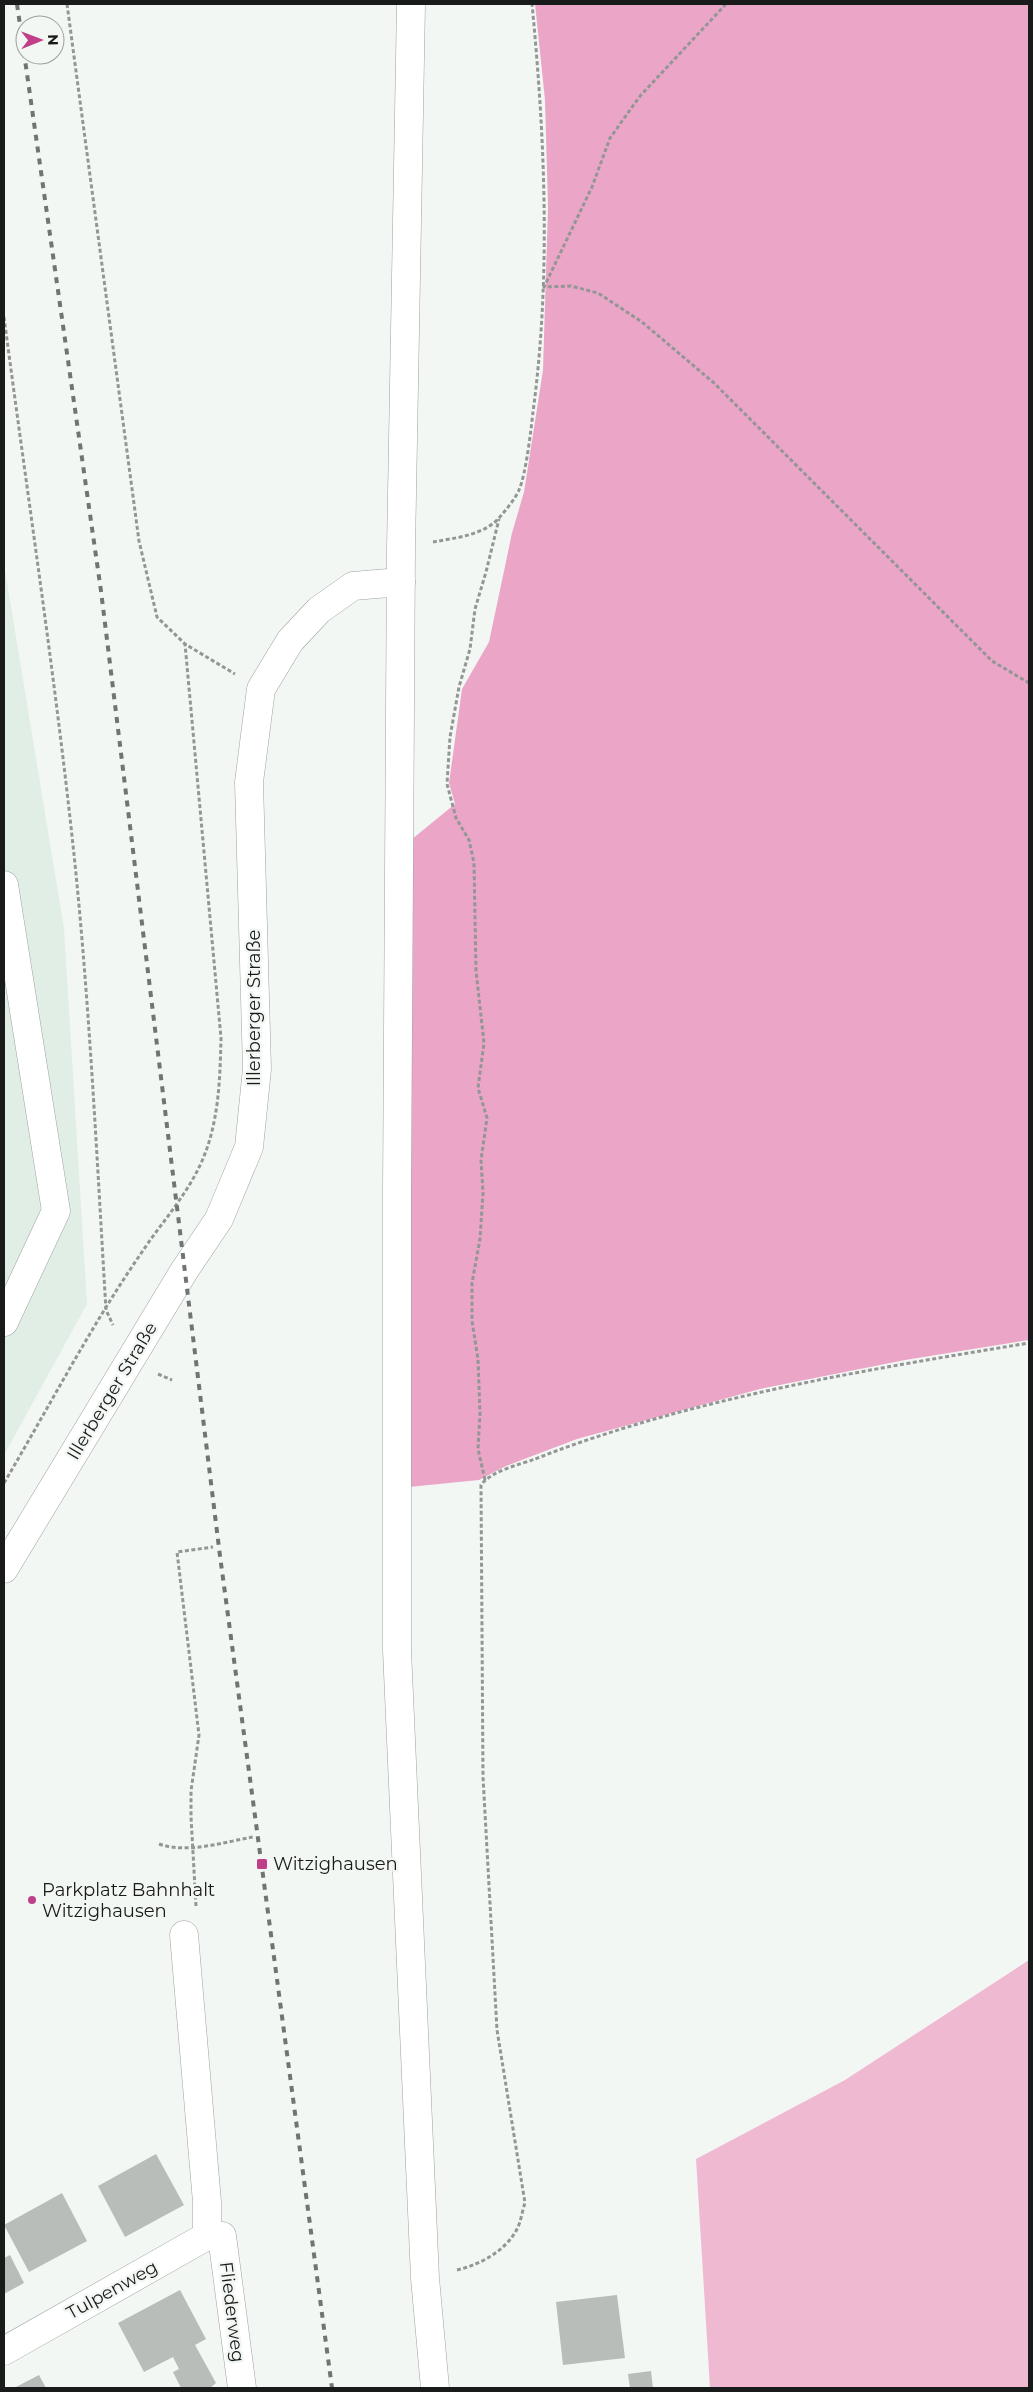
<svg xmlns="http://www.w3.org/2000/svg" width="1033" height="2392" viewBox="0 0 1033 2392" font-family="Montserrat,sans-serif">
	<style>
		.built { fill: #e1eee6 }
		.green { fill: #efb9d2 }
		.forest { fill: #eba6c7 }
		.building { fill: #b9bdba }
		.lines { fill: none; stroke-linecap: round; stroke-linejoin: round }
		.minor-casing { stroke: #9da29f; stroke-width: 29 }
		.major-casing { stroke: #9da29f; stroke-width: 29 }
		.path { stroke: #939694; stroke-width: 3; stroke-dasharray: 4 2.5; stroke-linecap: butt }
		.minor { stroke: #fff; stroke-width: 28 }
		.major { stroke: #fff; stroke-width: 28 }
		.rail { stroke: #727473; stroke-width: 4; stroke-dasharray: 6 6; stroke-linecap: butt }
		.poi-dot { fill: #c13f88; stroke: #f3f7f4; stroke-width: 2 }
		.labels { text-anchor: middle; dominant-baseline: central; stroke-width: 5; stroke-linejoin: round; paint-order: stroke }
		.street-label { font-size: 18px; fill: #191b1a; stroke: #f3f7f4 }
		.poi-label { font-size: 18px; fill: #191b1a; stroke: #f3f7f4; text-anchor: start }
	</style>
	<rect width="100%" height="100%" fill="#f3f7f4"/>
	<!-- built -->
	<path class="built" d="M4,564L64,928L87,1304L4,1455Z"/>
	<!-- green -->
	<path class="green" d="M1029,1960V2388H710L696,2159L845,2080Z"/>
	<!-- forest -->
	<path class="forest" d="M535,4H1029V1340L905,1360L760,1389L577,1439L506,1466L479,1480L399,1488L401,848L455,804L449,783L462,689L489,642L512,533L524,492L543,370L548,207L545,100Z"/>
	<!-- building -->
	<g class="building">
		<path d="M156,2154L184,2205L125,2237L98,2186Z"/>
		<path d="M62,2193L87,2241L29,2272L4,2225Z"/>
		<path d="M10,2255L24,2283L4,2294V2258Z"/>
		<path d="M180,2290L206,2339L195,2345L216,2383L210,2388H181L173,2372L179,2369L173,2357L144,2372L118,2323Z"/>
		<path d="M617,2295L625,2358L563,2365L556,2302Z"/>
		<path d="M651,2371L653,2388H630L628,2374Z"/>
		<path d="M39,2375L46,2388H14Z"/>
	</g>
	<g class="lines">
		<defs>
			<g id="minor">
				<path d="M4,885L56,1211L4,1322"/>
				<path d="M4,1569L184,1271L219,1219L249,1147L257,1069L249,782L261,689L290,641L319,610L353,586L401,582"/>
				<path d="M184,1935L207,2202V2236"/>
				<path d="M4,2351L207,2236H222L242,2388"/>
			</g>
			<path id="major" d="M411,4L401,549L397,1192V1650L425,2278L435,2388"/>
		</defs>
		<!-- minor casing -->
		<use href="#minor" class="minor-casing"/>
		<!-- major casing -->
		<use href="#major" class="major-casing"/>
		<!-- path -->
		<g class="path">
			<path d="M67,4L139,541L157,617L185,644L235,674"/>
			<path d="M726,4L640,96L610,138L592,187L544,287L571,286L598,293L642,322L714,383L992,661L1029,683"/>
			<path d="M4,317C28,500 56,682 75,864C90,1012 97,1161 106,1310L113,1325"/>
			<path d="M433,542C455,538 484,535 499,518C506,510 515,499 519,490C526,474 531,430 533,412C551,277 545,139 532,4"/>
			<path d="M158,1374L172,1380"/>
			<path d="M485,1480L478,1449L480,1414L478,1359L472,1321V1283L480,1239L483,1193L481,1160L487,1118L478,1088L484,1043L476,971L474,863L469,840L456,818L447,784L450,737L459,687L470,649L475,609L486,572L499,519"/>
			<path d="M4,1483C49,1407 92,1324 142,1252C162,1222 187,1195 202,1161C219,1122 220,1079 221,1038L185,644"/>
			<path d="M159,1844C188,1854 224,1842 253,1837"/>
			<path d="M196,1906L191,1817V1791L199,1735L177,1552L213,1547"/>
			<path d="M457,2270C479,2265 506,2251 517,2229C521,2222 522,2211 525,2203L497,2030L483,1777L481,1485C491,1471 518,1465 535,1459C691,1398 865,1370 1029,1343"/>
		</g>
		<!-- minor -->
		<use href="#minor" class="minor"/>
		<!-- major -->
		<use href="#major" class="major"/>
		<!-- rail -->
		<path class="rail" d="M17,4L101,591L220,1556L332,2388"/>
	</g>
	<!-- markers -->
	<g class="poi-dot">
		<rect x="256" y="1858" width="12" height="12" rx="2.5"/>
		<circle cx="32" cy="1900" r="5"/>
	</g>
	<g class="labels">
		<!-- street labels -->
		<g class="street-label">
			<text transform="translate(254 1008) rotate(-90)">Illerberger Straße</text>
			<text transform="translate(112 1391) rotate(-59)">Illerberger Straße</text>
			<text transform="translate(112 2290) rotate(-29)">Tulpenweg</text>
			<text transform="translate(232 2312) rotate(83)">Fliederweg</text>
		</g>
		<!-- poi labels -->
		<g class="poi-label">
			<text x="273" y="1864">Witzighausen</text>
			<text x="42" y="1890">Parkplatz Bahnhalt<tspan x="42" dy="21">Witzighausen</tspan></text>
		</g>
	</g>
	<!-- border -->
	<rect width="1033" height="2392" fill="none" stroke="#191b1a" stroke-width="10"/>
	<!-- north arrow -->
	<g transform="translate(40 40) rotate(89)"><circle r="24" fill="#f3f7f4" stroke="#9c9f9d"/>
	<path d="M0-4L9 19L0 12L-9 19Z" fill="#c13f88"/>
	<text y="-8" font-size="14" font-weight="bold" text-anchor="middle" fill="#191b1a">N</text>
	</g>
</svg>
